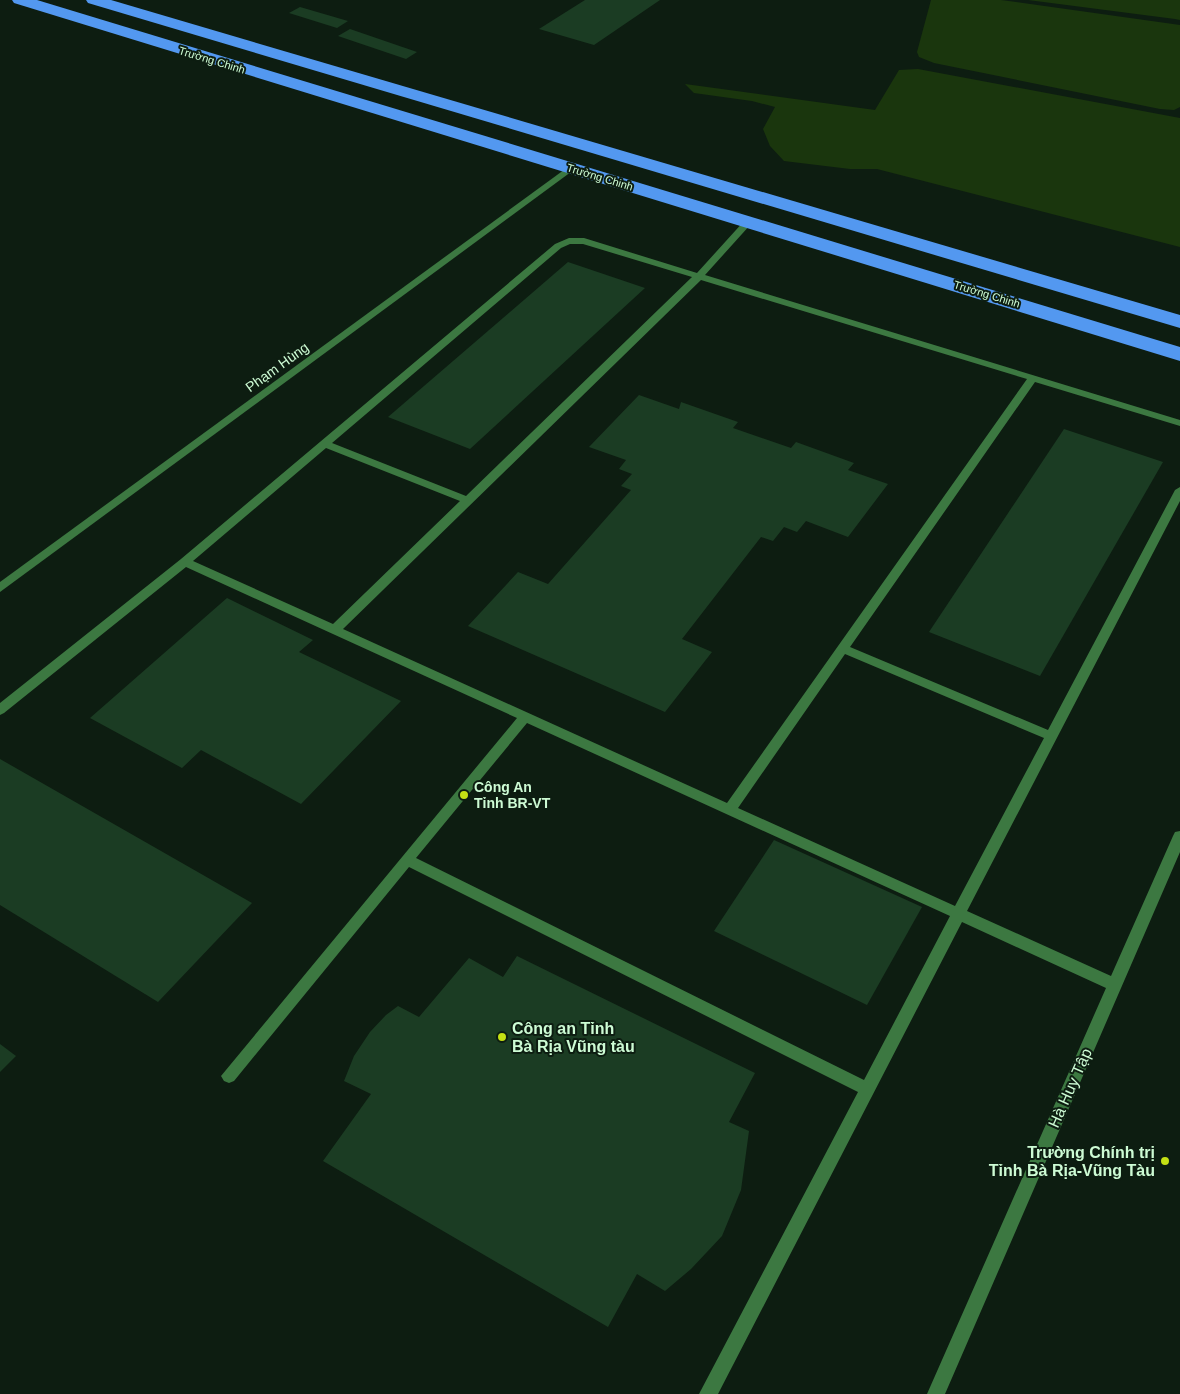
<svg xmlns="http://www.w3.org/2000/svg" width="1180" height="1394" viewBox="0 0 1180 1394" font-family="Helvetica,sans-serif">
	<style>
		.water { fill: #1a360d }
		.building { fill: #1b3c23 }
		.lines { fill: none; stroke-linecap: round; stroke-linejoin: round }
		.minor { fill: #3c7841; fill-rule: evenodd }
		.highway { fill: #5398f0; fill-rule: evenodd }
		.poi-dot { fill: #c4e014; stroke: #0d1d11; stroke-width: 2 }
		.labels { text-anchor: middle; dominant-baseline: central; stroke-width: 4; stroke-linejoin: round; paint-order: stroke }
		.far-street-label { font-size: 11px; fill: #cdfbd4; stroke: #0d1d11 }
		.street-label { font-size: 14px; fill: #cdfbd4; stroke: #0d1d11 }
		.poi-label { font-size: 14px; font-weight: bold; fill: #cdfbd4; stroke: #0d1d11; text-anchor: start }
		.near-poi-label { font-size: 16px; font-weight: bold; fill: #cdfbd4; stroke: #0d1d11; text-anchor: start }
		.near-street-label { font-size: 16px; fill: #cdfbd4; stroke: #0d1d11 }
	</style>
	<rect width="100%" height="100%" fill="#0d1d11"/>
	<!-- water -->
	<g class="water">
		<path d="M931,0H1001L1180,25V107L1174,110L1160,109L934,63L919,57L917,52Z"/>
		<path d="M1028,0H1180V20L1175,19Z"/>
		<path d="M918,69L1180,118V247L877,169H850L784,161L770,146L763,129L775,107L752,101L694,93L685,84L875,110L899,70Z"/>
	</g>
	<!-- building -->
	<g class="building">
		<path d="M585,0H660L594,45L539,29Z"/>
		<path d="M300,7L348,21L337,28L289,13Z"/>
		<path d="M350,29L417,52L406,59L338,36Z"/>
		<path d="M568,262L645,288L470,449L388,417Z"/>
		<path d="M639,395L679,409L681,402L738,422L733,428L791,448L796,442L854,463L848,470L888,484L848,537L806,521L797,532L784,527L773,541L761,537L682,639L712,652L665,712L468,626L518,572L548,584L631,490L621,486L632,474L619,469L626,460L589,447Z"/>
		<path d="M1064,429L1163,462L1040,676L929,632Z"/>
		<path d="M227,598L313,640L299,652L401,701L301,804L201,750L182,768L90,718Z"/>
		<path d="M0,759L252,903L158,1002L0,905Z"/>
		<path d="M774,840L922,907L867,1005L714,931Z"/>
		<path d="M517,956L755,1073L729,1122L749,1131L741,1190L722,1236L691,1269L665,1291L637,1274L608,1327L323,1161L371,1094L344,1081L354,1056L370,1032L386,1015L398,1006L419,1017L469,958L503,977Z"/>
		<path d="M0,1044L16,1056L0,1072Z"/>
	</g>
	<g class="lines">
		<!-- minor -->
		<g class="minor">
			<path d="M568,167L575,169L0,592V582Z"/>
			<path d="M748,219L752,222L751,224L705,275L1180,420V426L1035,382L850,647L1048,730L1175,490L1180,487V501L967,911L1111,976L1173,836L1175,832L1180,831V852L945,1394H927L1106,988L962,922L718,1394H699L858,1092L409,867L234,1081L229,1083L224,1081L221,1076L517,718L186,567L4,713L0,715V703L181,559L555,244L569,238H584L697,273L745,220ZM570,244H583L692,277L466,496L332,443L561,248ZM701,280L1027,379L727,803L343,629ZM326,448L460,501L333,624L193,561ZM845,654L1044,738L955,906L738,808ZM527,723L950,916L864,1080L416,858Z"/>
		</g>
		<!-- highway -->
		<g class="highway">
			<path d="M12,0H37L1180,347V361L14,3Z"/>
			<path d="M86,0H111L1180,315V328L88,3Z"/>
		</g>
	</g>
	<!-- markers -->
	<g class="poi-dot">
		<circle cx="464" cy="795" r="5"/>
		<circle cx="502" cy="1037" r="5"/>
		<circle cx="1165" cy="1161" r="5"/>
	</g>
	<g class="labels">
		<!-- far-street labels -->
		<g class="far-street-label">
			<text transform="translate(212 60) rotate(17)">Trường Chinh</text>
			<text transform="translate(600 177) rotate(17)">Trường Chinh</text>
			<text transform="translate(987 294) rotate(17)">Trường Chinh</text>
		</g>
		<!-- street labels -->
		<g class="street-label">
			<text transform="translate(277 367) rotate(-36)">Phạm Hùng</text>
		</g>
		<!-- poi labels -->
		<g class="poi-label">
			<text x="474" y="787">Công An<tspan x="474" dy="16">Tỉnh BR-VT</tspan></text>
		</g>
		<!-- near-poi labels -->
		<g class="near-poi-label">
			<text x="512" y="1028">Công an Tỉnh<tspan x="512" dy="18">Bà Rịa Vũng tàu</tspan></text>
			<text x="1155" y="1152" text-anchor="end">Trường Chính trị<tspan x="1155" dy="18">Tỉnh Bà Rịa-Vũng Tàu</tspan></text>
		</g>
		<!-- near-street labels -->
		<g class="near-street-label">
			<text transform="translate(1070 1088) rotate(-66)">Hà Huy Tập</text>
		</g>
	</g>
</svg>
